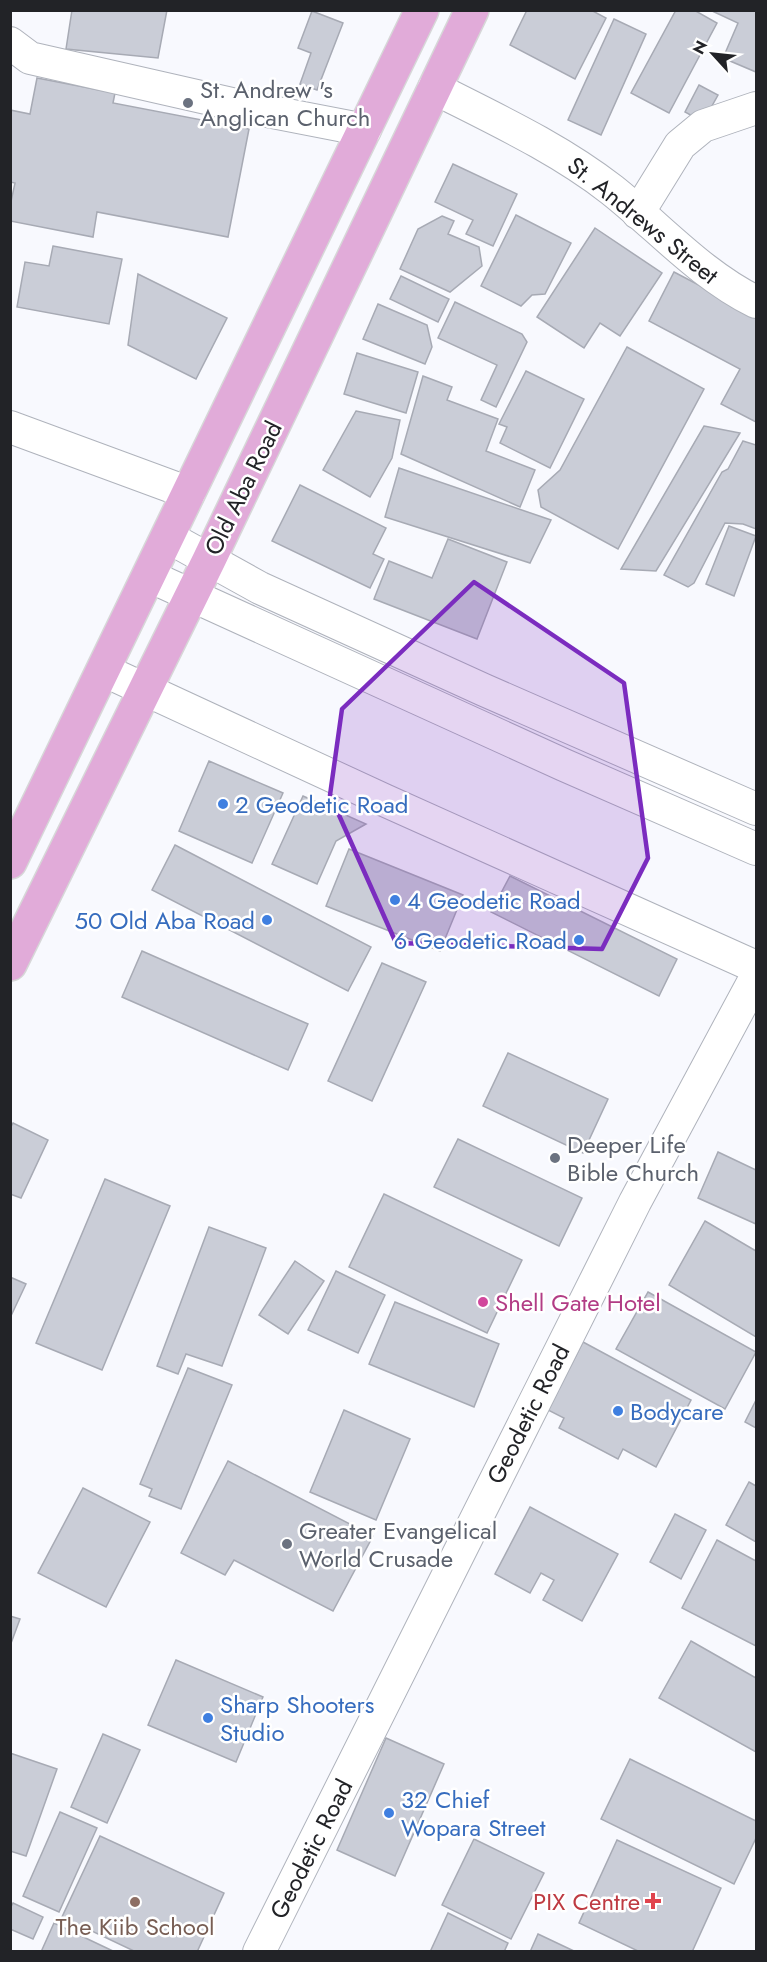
<svg xmlns="http://www.w3.org/2000/svg" width="767" height="1962" viewBox="0 0 767 1962" font-family="Jost,sans-serif">
	<style>
		.building { fill: #cacdd7; stroke: #a7aab4; stroke-width: 1.5 }
		.lines { fill: none; stroke-linecap: round; stroke-linejoin: round }
		.minor-casing { stroke: #afb3bc; stroke-width: 34 }
		.primary-casing { stroke: #d7d7d8; stroke-width: 36 }
		.minor { stroke: #fff; stroke-width: 32 }
		.primary { stroke: #e1abd9; stroke-width: 33 }
		.marked { fill: #7b2cbf; fill-opacity: 0.2; stroke: #7b2cbf; stroke-width: 4.5; stroke-linejoin: round }
		.worship-dot { fill: #6b7280; stroke: #fff; stroke-width: 2 }
		.shop-dot { fill: #3f7fe0; stroke: #fff; stroke-width: 2 }
		.hotel-dot { fill: #d1479c; stroke: #fff; stroke-width: 2 }
		.health-dot { fill: #e0444e; stroke: #fff; stroke-width: 2 }
		.education-dot { fill: #8d6e63; stroke: #fff; stroke-width: 2 }
		.labels { text-anchor: middle; dominant-baseline: central; stroke-width: 5; stroke-linejoin: round; paint-order: stroke }
		.worship-label { font-size: 24px; fill: #5b616d; stroke: #fff; text-anchor: start }
		.street-label { font-size: 24px; fill: #222327; stroke: #fff }
		.shop-label { font-size: 24px; fill: #366cbe; stroke: #fff; text-anchor: start }
		.hotel-label { font-size: 24px; fill: #b23c85; stroke: #fff; text-anchor: start }
		.health-label { font-size: 24px; fill: #be3a42; stroke: #fff; text-anchor: end }
		.education-label { font-size: 24px; fill: #785e54; stroke: #fff }
	</style>
	<rect width="100%" height="100%" fill="#f8f9fe"/>
	<!-- building -->
	<g class="building">
		<path d="M72,10H167L158,58L66,49Z"/>
		<path d="M527,10H591L606,18L575,79L510,45Z"/>
		<path d="M676,10H694L717,23L669,113L631,93Z"/>
		<path d="M710,10H756V72L723,58L738,23Z"/>
		<path d="M312,11L343,23L317,90L300,84L311,53L298,48Z"/>
		<path d="M614,19L646,34L601,135L568,120Z"/>
		<path d="M37,78L115,93L113,103L249,129L228,237L97,212L93,237L10,221V206L15,183L10,182V110L30,114Z"/>
		<path d="M699,85L718,95L703,122L685,112Z"/>
		<path d="M453,164L517,194L493,246L466,234L473,220L435,202Z"/>
		<path d="M516,215L571,243L545,294L532,295L521,306L481,286Z"/>
		<path d="M442,216L454,221L448,234L479,247L482,266L450,292L400,269L418,229Z"/>
		<path d="M595,228L662,273L620,336L600,323L584,348L537,317Z"/>
		<path d="M53,246L122,259L109,324L17,307L25,262L49,266Z"/>
		<path d="M674,272L756,315V422L721,404L740,369L649,321Z"/>
		<path d="M138,274L227,318L196,379L128,345Z"/>
		<path d="M401,276L449,299L438,322L390,299Z"/>
		<path d="M455,302L522,334L527,342L496,407L481,400L497,365L438,338Z"/>
		<path d="M378,304L427,325L432,347L425,364L363,339Z"/>
		<path d="M627,347L704,389L618,549L541,507L538,490L560,470Z"/>
		<path d="M357,353L418,372L406,413L344,394Z"/>
		<path d="M526,371L584,399L550,468L500,443L507,427L499,424Z"/>
		<path d="M423,376L452,387L447,400L498,419L486,451L535,470L520,507L401,454Z"/>
		<path d="M356,411L400,420L392,458L370,497L323,470Z"/>
		<path d="M704,426L740,433L656,571L621,569Z"/>
		<path d="M743,441L756,445V529L743,524L725,523L694,583L688,587L664,575L722,472L728,469Z"/>
		<path d="M399,468L551,520L530,563L385,517Z"/>
		<path d="M300,485L386,528L373,554L384,559L370,588L272,541Z"/>
		<path d="M729,526L756,536L734,596L706,584Z"/>
		<path d="M448,539L507,562L477,639L374,599L389,561L432,578Z"/>
		<path d="M209,761L283,793L252,863L179,831Z"/>
		<path d="M303,796L366,824L336,841L317,884L272,864Z"/>
		<path d="M175,845L371,947L348,991L152,890Z"/>
		<path d="M349,849L463,895L440,951L326,906Z"/>
		<path d="M510,876L677,959L659,996L491,912Z"/>
		<path d="M142,951L308,1024L288,1070L122,997Z"/>
		<path d="M382,963L426,982L372,1101L328,1081Z"/>
		<path d="M508,1053L608,1099L583,1153L483,1106Z"/>
		<path d="M13,1123L48,1140L21,1198L10,1194V1128Z"/>
		<path d="M458,1139L582,1198L559,1246L434,1187Z"/>
		<path d="M718,1152L756,1170V1224L698,1198Z"/>
		<path d="M105,1179L170,1206L102,1370L36,1343Z"/>
		<path d="M384,1194L522,1260L487,1333L349,1267Z"/>
		<path d="M705,1221L756,1251V1337L669,1285Z"/>
		<path d="M209,1227L266,1248L222,1366L186,1354L178,1374L157,1366Z"/>
		<path d="M295,1261L324,1281L288,1334L259,1315Z"/>
		<path d="M336,1271L385,1295L358,1353L308,1330Z"/>
		<path d="M10,1277L26,1284L10,1318Z"/>
		<path d="M648,1292L756,1352L725,1409L616,1349Z"/>
		<path d="M395,1302L499,1344L474,1407L369,1364Z"/>
		<path d="M583,1342L691,1400L656,1467L623,1449L618,1459L559,1428L564,1418L548,1410Z"/>
		<path d="M188,1368L232,1385L181,1509L149,1496L152,1489L140,1484Z"/>
		<path d="M756,1400V1428L745,1422Z"/>
		<path d="M344,1410L410,1439L376,1520L310,1492Z"/>
		<path d="M228,1461L373,1536L333,1611L234,1560L225,1575L181,1553Z"/>
		<path d="M749,1482L756,1486V1542L726,1525Z"/>
		<path d="M83,1488L150,1522L106,1607L38,1573Z"/>
		<path d="M530,1507L618,1554L582,1621L543,1600L554,1580L541,1573L530,1593L495,1574Z"/>
		<path d="M675,1514L706,1530L681,1579L650,1562Z"/>
		<path d="M717,1540L756,1561V1646L682,1608Z"/>
		<path d="M10,1616L20,1619L10,1646Z"/>
		<path d="M691,1641L756,1678V1752L659,1698Z"/>
		<path d="M176,1660L263,1697L236,1762L148,1725Z"/>
		<path d="M103,1734L140,1750L107,1823L71,1807Z"/>
		<path d="M386,1738L444,1764L395,1876L337,1850Z"/>
		<path d="M10,1753L57,1769L26,1856L10,1851Z"/>
		<path d="M630,1759L756,1821V1838L734,1884L601,1819Z"/>
		<path d="M60,1812L97,1828L59,1912L23,1896Z"/>
		<path d="M100,1836L224,1893L197,1952H136L62,1917Z"/>
		<path d="M474,1839L544,1873L511,1939L442,1905Z"/>
		<path d="M617,1840L721,1888L692,1952H640L579,1923Z"/>
		<path d="M13,1903L43,1917L33,1939L10,1929V1908Z"/>
		<path d="M448,1913L508,1943L504,1952H430Z"/>
		<path d="M54,1923L115,1952H41Z"/>
		<path d="M538,1934L576,1952H530Z"/>
	</g>
	<g class="lines">
		<defs>
			<g id="minor">
				<path d="M10,43L30,58L241,106L365,130"/>
				<path d="M434,88C495,119 558,148 612,190C661,229 700,274 756,302"/>
				<path d="M638,213L680,145L703,126L756,108"/>
				<path d="M10,427L189,493"/>
				<path d="M168,537L260,588L484,690L756,809"/>
				<path d="M149,576L564,765L756,849"/>
				<path d="M103,670L384,800L756,967"/>
				<path d="M259,1952L635,1202L756,977"/>
			</g>
			<g id="primary">
				<path d="M10,862L422,10"/>
				<path d="M10,964L209,560L472,10"/>
			</g>
		</defs>
		<!-- minor casing -->
		<use href="#minor" class="minor-casing"/>
		<!-- primary casing -->
		<use href="#primary" class="primary-casing"/>
		<!-- minor -->
		<use href="#minor" class="minor"/>
		<!-- primary -->
		<use href="#primary" class="primary"/>
	</g>
	<!-- marked area -->
	<path class="marked" d="M474,582L624,683L648,858L602,949L396,943L330,795L342,709Z"/>
	<!-- markers -->
	<g class="worship-dot">
		<circle cx="188" cy="103" r="6"/>
		<circle cx="555" cy="1158" r="6"/>
		<circle cx="287" cy="1544" r="6"/>
	</g>
	<g class="shop-dot">
		<circle cx="223" cy="804" r="6"/>
		<circle cx="395" cy="900" r="6"/>
		<circle cx="267" cy="920" r="6"/>
		<circle cx="579" cy="940" r="6"/>
		<circle cx="618" cy="1411" r="6"/>
		<circle cx="208" cy="1718" r="6"/>
		<circle cx="389" cy="1813" r="6"/>
	</g>
	<circle class="hotel-dot" cx="483" cy="1302" r="6"/>
	<path class="health-dot" d="M650 1892h6v6h6v6h-6v6h-6v-6h-6v-6h6z"/>
	<circle class="education-dot" cx="135" cy="1902" r="6"/>
	<g class="labels">
		<!-- worship labels -->
		<g class="worship-label">
			<text x="200" y="89">St. Andrew 's<tspan x="200" dy="28">Anglican Church</tspan></text>
			<text x="567" y="1144">Deeper Life<tspan x="567" dy="28">Bible Church</tspan></text>
			<text x="299" y="1530">Greater Evangelical<tspan x="299" dy="28">World Crusade</tspan></text>
		</g>
		<!-- street labels -->
		<g class="street-label">
			<text transform="translate(643 220) rotate(39)">St. Andrews Street</text>
			<text transform="translate(243 488) rotate(-64)">Old Aba Road</text>
			<text transform="translate(528 1414) rotate(-63)">Geodetic Road</text>
			<text transform="translate(311 1849) rotate(-63)">Geodetic Road</text>
		</g>
		<!-- shop labels -->
		<g class="shop-label">
			<text x="235" y="804">2 Geodetic Road</text>
			<text x="407" y="900">4 Geodetic Road</text>
			<text x="255" y="920" text-anchor="end">50 Old Aba Road</text>
			<text x="567" y="940" text-anchor="end">6 Geodetic Road</text>
			<text x="630" y="1411">Bodycare</text>
			<text x="220" y="1704">Sharp Shooters<tspan x="220" dy="28">Studio</tspan></text>
			<text x="401" y="1799">32 Chief<tspan x="401" dy="28">Wopara Street</tspan></text>
		</g>
		<!-- hotel labels -->
		<g class="hotel-label">
			<text x="495" y="1302">Shell Gate Hotel</text>
		</g>
		<!-- health labels -->
		<g class="health-label">
			<text x="640" y="1901">PIX Centre</text>
		</g>
		<!-- education labels -->
		<g class="education-label">
			<text x="135" y="1926">The Kiib School</text>
		</g>
	</g>
	<!-- border -->
	<rect width="767" height="1962" fill="none" stroke="#222327" stroke-width="24"/>
	<!-- north arrow -->
	<g transform="translate(713 54) rotate(297)" stroke="#ffffff" stroke-width="4.5" paint-order="stroke">
	<path d="M0-4.5L10 22L0 15L-10 22Z" fill="#222327"/>
	<text y="-9" font-size="16" font-weight="bold" text-anchor="middle" fill="#222327">N</text>
	</g>
</svg>
